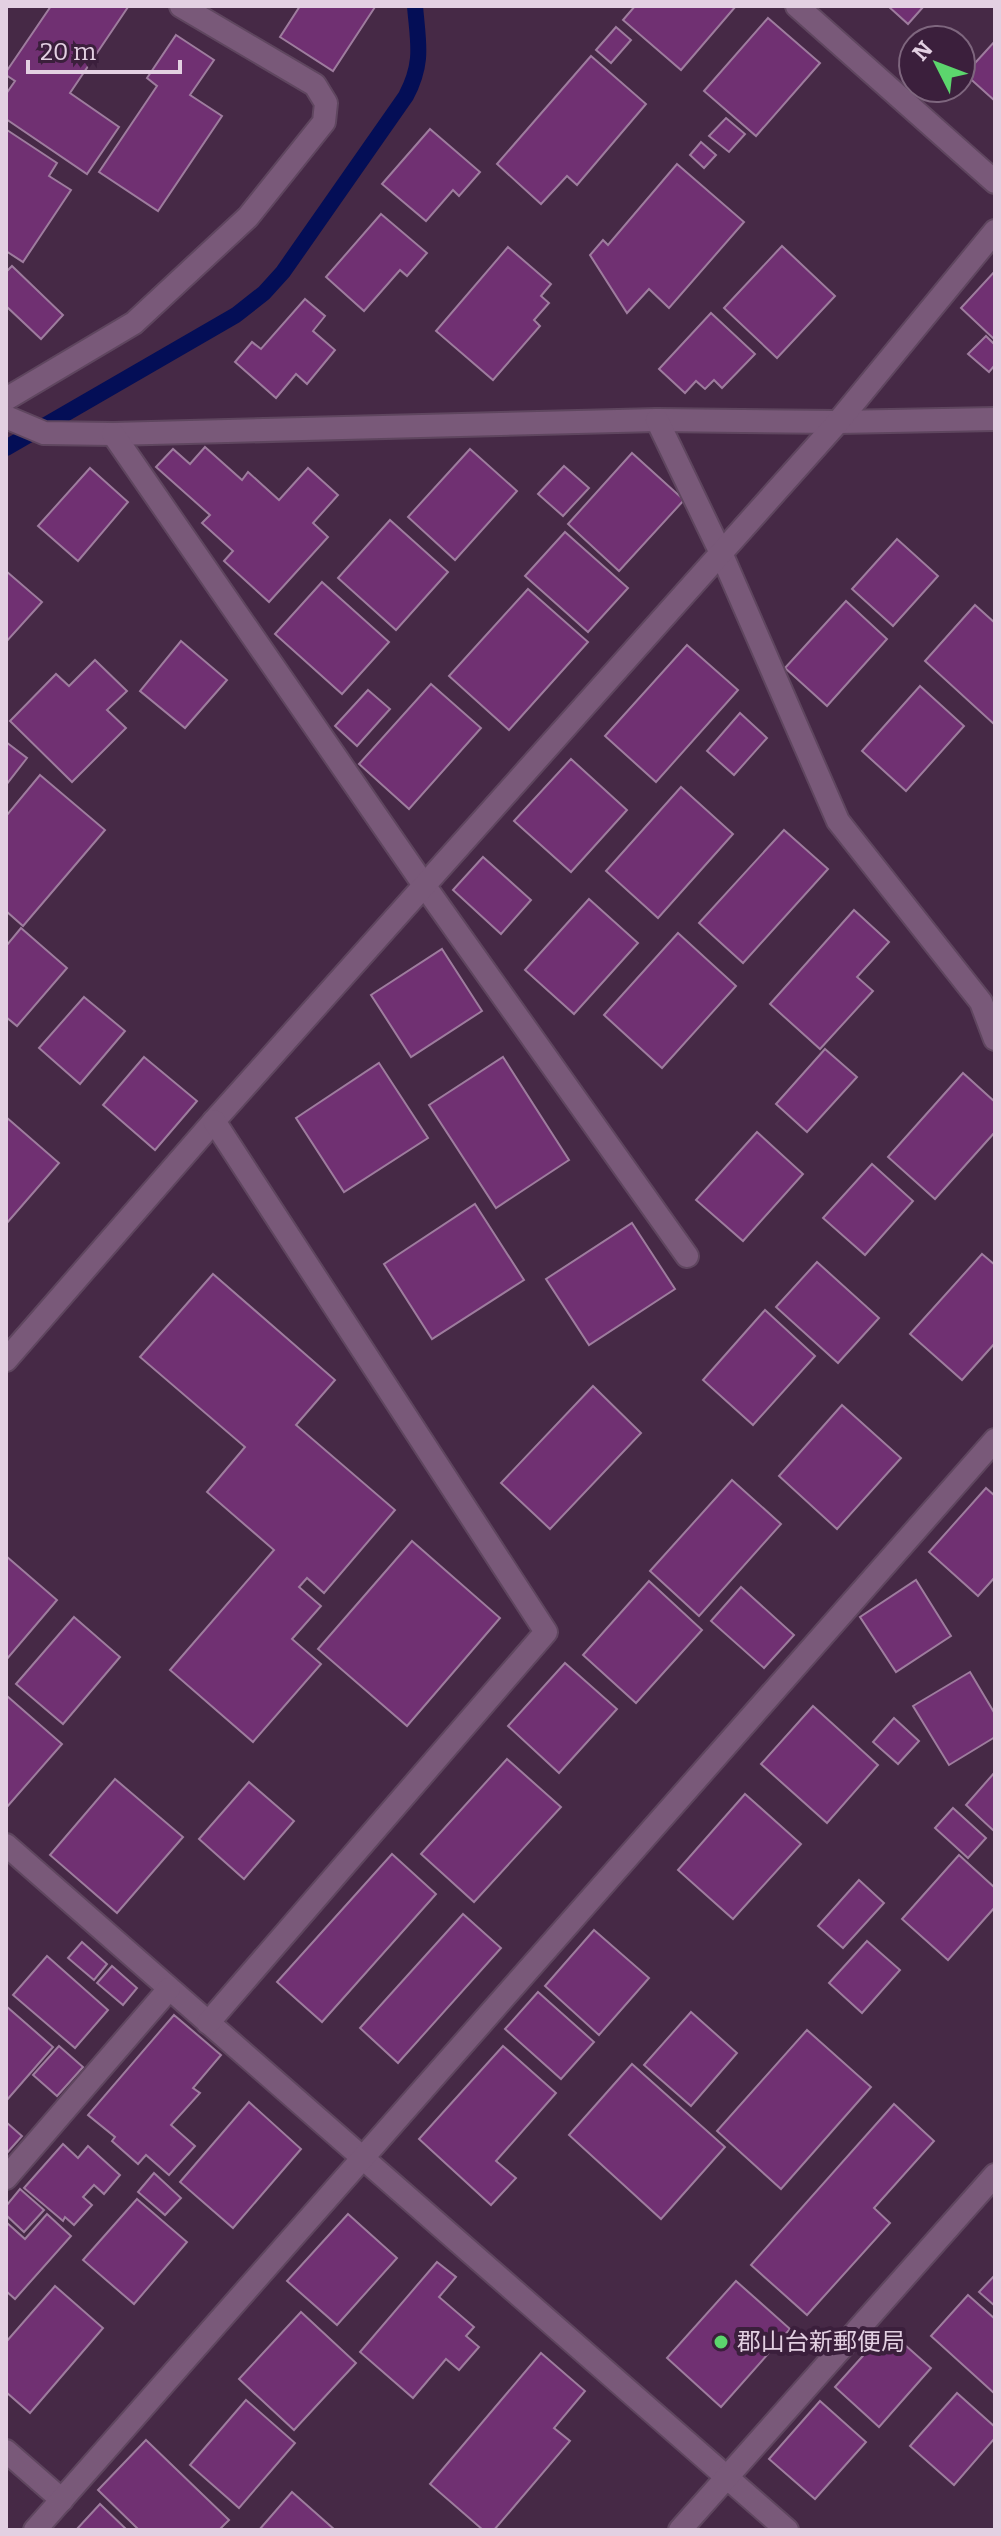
<svg xmlns="http://www.w3.org/2000/svg" width="1001" height="2536" viewBox="0 0 1001 2536" font-family="Bitter,'Noto Sans JP',serif">
	<style>
		.lines { fill: none; stroke-linecap: round; stroke-linejoin: round }
		.stream { stroke: #040e56; stroke-width: 16 }
		.building { fill: #703072; stroke: #9e7c9e; stroke-width: 2 }
		.minor-casing { stroke: #5f465f; stroke-width: 26 }
		.minor { stroke: #795979; stroke-width: 22 }
		.poi-dot { fill: #5cd56d; stroke: #3b1f3c; stroke-width: 3 }
		.labels { text-anchor: middle; dominant-baseline: central; stroke-width: 8; stroke-linejoin: round; paint-order: stroke }
		.poi-label { font-size: 24px; fill: #e3d0e2; stroke: #3b1f3c; text-anchor: start }
	</style>
	<rect width="100%" height="100%" fill="#462946"/>
	<g class="lines">
		<!-- stream -->
		<path class="stream" d="M6,448L236,315L264,293L283,272L406,96C424,62 418,43 415,6"/>
	</g>
	<!-- building -->
	<g class="building">
		<path d="M51,6L128,7L70,93L119,127L87,174L6,119V94L15,81L6,75V72Z"/>
		<path d="M300,6H373L375,7L333,71L280,37Z"/>
		<path d="M635,6H736L681,70L623,20Z"/>
		<path d="M888,6H924L908,24Z"/>
		<path d="M768,18L820,63L756,136L704,91Z"/>
		<path d="M616,27L631,40L611,63L596,50Z"/>
		<path d="M176,35L214,60L190,95L222,116L158,211L99,172L157,86L147,78Z"/>
		<path d="M995,41V101L965,74Z"/>
		<path d="M591,56L646,104L577,185L567,176L541,204L497,164Z"/>
		<path d="M726,118L745,134L729,152L709,136Z"/>
		<path d="M430,129L480,172L459,196L453,190L426,221L382,184Z"/>
		<path d="M7,130L57,163L49,176L71,190L23,262L6,251Z"/>
		<path d="M701,142L716,155L704,168L690,155Z"/>
		<path d="M677,164L744,222L669,308L649,289L627,313L590,255L603,240L608,245Z"/>
		<path d="M381,214L427,253L407,276L400,270L364,311L326,277Z"/>
		<path d="M782,246L835,296L777,358L724,308Z"/>
		<path d="M508,247L551,284L541,296L549,303L534,320L540,326L493,380L436,331Z"/>
		<path d="M12,266L63,315L41,339L6,306V272Z"/>
		<path d="M995,271V340L961,308Z"/>
		<path d="M305,299L325,316L313,331L335,350L307,384L296,374L276,398L235,362L252,342L261,349Z"/>
		<path d="M711,313L755,354L722,388L714,380L705,389L696,381L685,393L659,369Z"/>
		<path d="M986,336L995,345V365L989,372L968,354Z"/>
		<path d="M205,447L242,480L248,472L279,500L308,468L338,495L313,523L328,537L269,602L224,561L233,551L202,523L210,515L156,467L173,449L190,464Z"/>
		<path d="M470,449L517,491L455,560L408,517Z"/>
		<path d="M632,453L684,500L619,571L568,524Z"/>
		<path d="M564,466L589,488L563,516L538,494Z"/>
		<path d="M90,468L128,502L78,561L38,526Z"/>
		<path d="M390,520L448,572L396,630L338,578Z"/>
		<path d="M565,532L628,588L588,632L525,576Z"/>
		<path d="M897,539L938,576L893,626L852,589Z"/>
		<path d="M6,571L42,602L6,642Z"/>
		<path d="M322,582L389,642L342,694L275,634Z"/>
		<path d="M528,589L588,642L509,730L449,676Z"/>
		<path d="M846,601L887,639L827,706L785,668Z"/>
		<path d="M975,605L995,623V725L925,661Z"/>
		<path d="M181,641L227,680L185,728L140,691Z"/>
		<path d="M687,645L738,690L656,782L605,736Z"/>
		<path d="M95,660L127,691L107,710L126,728L72,782L10,721L56,674L69,686Z"/>
		<path d="M431,684L481,728L409,809L359,764Z"/>
		<path d="M920,686L964,726L906,791L862,751Z"/>
		<path d="M368,690L390,709L357,746L335,726Z"/>
		<path d="M740,713L767,738L734,775L707,751Z"/>
		<path d="M6,742L27,758L6,785Z"/>
		<path d="M571,759L627,810L571,872L514,821Z"/>
		<path d="M40,775L105,830L23,926L6,911V816Z"/>
		<path d="M681,787L733,834L658,918L606,871Z"/>
		<path d="M784,830L828,869L743,963L699,923Z"/>
		<path d="M483,857L531,900L501,934L453,890Z"/>
		<path d="M589,899L638,943L574,1014L525,970Z"/>
		<path d="M854,910L889,942L857,977L873,991L820,1049L770,1004Z"/>
		<path d="M21,928L67,968L17,1026L6,1017V946Z"/>
		<path d="M678,933L736,986L662,1068L604,1015Z"/>
		<path d="M442,949L482,1011L411,1057L371,995Z"/>
		<path d="M84,997L125,1031L80,1084L39,1048Z"/>
		<path d="M825,1049L857,1077L807,1132L776,1104Z"/>
		<path d="M144,1057L197,1101L155,1150L103,1105Z"/>
		<path d="M503,1057L569,1160L496,1208L429,1105Z"/>
		<path d="M379,1063L428,1138L344,1192L296,1118Z"/>
		<path d="M963,1073L995,1102V1132L935,1199L888,1157Z"/>
		<path d="M6,1117L59,1163L6,1224Z"/>
		<path d="M757,1132L803,1174L743,1241L696,1200Z"/>
		<path d="M872,1164L913,1201L865,1255L823,1218Z"/>
		<path d="M475,1204L524,1280L432,1339L384,1264Z"/>
		<path d="M632,1223L675,1289L589,1345L546,1279Z"/>
		<path d="M982,1254L995,1265V1343L962,1380L910,1334Z"/>
		<path d="M817,1262L879,1318L838,1363L776,1307Z"/>
		<path d="M213,1274L335,1380L296,1425L395,1510L324,1593L307,1578L299,1587L321,1606L292,1639L321,1664L253,1742L170,1670L274,1550L207,1492L245,1447L140,1357Z"/>
		<path d="M765,1310L815,1356L753,1425L703,1380Z"/>
		<path d="M593,1386L641,1433L550,1529L501,1483Z"/>
		<path d="M842,1405L901,1458L837,1529L779,1476Z"/>
		<path d="M732,1480L781,1524L699,1616L650,1571Z"/>
		<path d="M986,1488L995,1496V1577L978,1596L929,1552Z"/>
		<path d="M412,1541L500,1618L407,1726L318,1649Z"/>
		<path d="M6,1556L57,1600L6,1660Z"/>
		<path d="M916,1580L951,1636L896,1672L860,1617Z"/>
		<path d="M649,1581L702,1630L636,1703L583,1655Z"/>
		<path d="M741,1587L794,1635L764,1668L711,1621Z"/>
		<path d="M74,1617L120,1657L63,1724L16,1684Z"/>
		<path d="M565,1663L617,1709L559,1773L508,1726Z"/>
		<path d="M970,1672L995,1714V1737L949,1765L913,1706Z"/>
		<path d="M7,1696L62,1744L6,1808V1697Z"/>
		<path d="M813,1706L878,1765L827,1823L761,1764Z"/>
		<path d="M894,1718L919,1741L898,1764L873,1742Z"/>
		<path d="M507,1759L561,1807L474,1902L421,1854Z"/>
		<path d="M995,1772V1832L966,1805Z"/>
		<path d="M115,1779L183,1837L117,1913L50,1855Z"/>
		<path d="M249,1782L294,1821L244,1879L199,1839Z"/>
		<path d="M745,1794L801,1844L733,1919L678,1870Z"/>
		<path d="M953,1808L986,1838L968,1858L935,1828Z"/>
		<path d="M392,1854L436,1894L322,2022L277,1982Z"/>
		<path d="M959,1855L995,1888V1907L948,1960L902,1919Z"/>
		<path d="M859,1880L884,1903L843,1948L818,1926Z"/>
		<path d="M463,1914L501,1948L398,2063L360,2028Z"/>
		<path d="M594,1930L649,1978L599,2035L545,1986Z"/>
		<path d="M867,1941L900,1970L862,2013L829,1983Z"/>
		<path d="M82,1942L107,1964L94,1980L68,1958Z"/>
		<path d="M47,1956L108,2010L75,2048L13,1995Z"/>
		<path d="M112,1966L137,1988L123,2005L97,1983Z"/>
		<path d="M538,1992L594,2042L561,2079L505,2029Z"/>
		<path d="M6,2006L53,2047L6,2101Z"/>
		<path d="M691,2012L737,2053L691,2106L644,2065Z"/>
		<path d="M174,2015L221,2055L193,2088L200,2093L171,2125L195,2146L169,2175L146,2155L138,2164L112,2141L115,2137L88,2115Z"/>
		<path d="M807,2030L871,2087L781,2189L717,2131Z"/>
		<path d="M59,2046L83,2067L57,2096L33,2075Z"/>
		<path d="M503,2046L556,2093L496,2161L516,2178L491,2205L419,2139Z"/>
		<path d="M632,2064L725,2147L661,2219L569,2135Z"/>
		<path d="M249,2102L301,2149L233,2228L180,2182Z"/>
		<path d="M894,2104L934,2141L874,2208L890,2223L807,2315L751,2265Z"/>
		<path d="M6,2122L22,2136L6,2154Z"/>
		<path d="M63,2144L78,2158L88,2146L120,2175L104,2194L94,2185L83,2197L92,2205L74,2225L65,2217L63,2221L24,2188Z"/>
		<path d="M154,2173L181,2198L165,2215L138,2192Z"/>
		<path d="M20,2189L44,2210L24,2232L6,2215V2206Z"/>
		<path d="M137,2199L187,2242L134,2304L83,2260Z"/>
		<path d="M47,2214L71,2236L15,2299L6,2291V2222L25,2239Z"/>
		<path d="M348,2214L397,2258L337,2325L287,2281Z"/>
		<path d="M437,2262L456,2277L439,2297L474,2327L466,2336L479,2347L459,2370L446,2359L413,2398L360,2352Z"/>
		<path d="M995,2275V2306L979,2292Z"/>
		<path d="M736,2281L790,2329L721,2407L667,2358Z"/>
		<path d="M55,2286L103,2328L30,2413L6,2392V2342Z"/>
		<path d="M968,2295L995,2319V2394L931,2336Z"/>
		<path d="M301,2312L356,2363L294,2430L239,2379Z"/>
		<path d="M887,2329L931,2368L879,2427L835,2387Z"/>
		<path d="M541,2353L585,2391L554,2428L570,2441L494,2530H483L430,2484Z"/>
		<path d="M957,2393L995,2427V2438L954,2485L910,2446Z"/>
		<path d="M246,2400L295,2443L239,2508L190,2465Z"/>
		<path d="M820,2401L866,2442L815,2499L769,2459Z"/>
		<path d="M146,2440L229,2520L219,2530H139L98,2490Z"/>
		<path d="M292,2492L335,2530H259Z"/>
		<path d="M100,2504L127,2530H76Z"/>
	</g>
	<g class="lines">
		<defs>
			<g id="minor">
				<path d="M797,6L995,182"/>
				<path d="M6,399L134,323L248,217L324,122L326,103L315,85L181,6"/>
				<path d="M6,417L44,433L113,434L657,420L838,422L995,419"/>
				<path d="M657,420L721,553L838,821L981,1002L995,1039"/>
				<path d="M113,434L424,885L687,1256"/>
				<path d="M6,1360L214,1121L838,422L995,231"/>
				<path d="M6,1845L787,2530"/>
				<path d="M208,2023L546,1632L214,1121"/>
				<path d="M6,2178L169,1989"/>
				<path d="M6,2451L62,2500"/>
				<path d="M35,2530L995,1440"/>
				<path d="M680,2530L995,2175"/>
			</g>
		</defs>
		<!-- minor casing -->
		<use href="#minor" class="minor-casing"/>
		<!-- minor -->
		<use href="#minor" class="minor"/>
	</g>
	<!-- markers -->
	<circle class="poi-dot" cx="721" cy="2342" r="8"/>
	<g class="labels">
		<!-- poi labels -->
		<g class="poi-label">
			<text x="737" y="2342">郡山台新郵便局</text>
		</g>
	</g>
	<!-- border -->
	<rect width="1001" height="2536" fill="none" stroke="#e3d0e2" stroke-width="16"/>
	<!-- north arrow -->
	<g transform="translate(937 64) rotate(312)"><circle r="38" fill="#3b1f3c" stroke="#7e667e" stroke-width="2"/>
	<path d="M0-6L14 30L0 20L-14 30Z" fill="#5cd56d"/>
	<text y="-12" font-size="22" font-weight="bold" text-anchor="middle" fill="#e3d0e2">N</text>
	</g>
	<!-- scale -->
	<path d="M28 60v12h152v-12" fill="none" stroke="#e3d0e2" stroke-width="4"/>
	<text x="40" y="60" font-size="24" fill="#e3d0e2" stroke="#3b1f3c" stroke-width="6" paint-order="stroke">20 m</text>
</svg>
